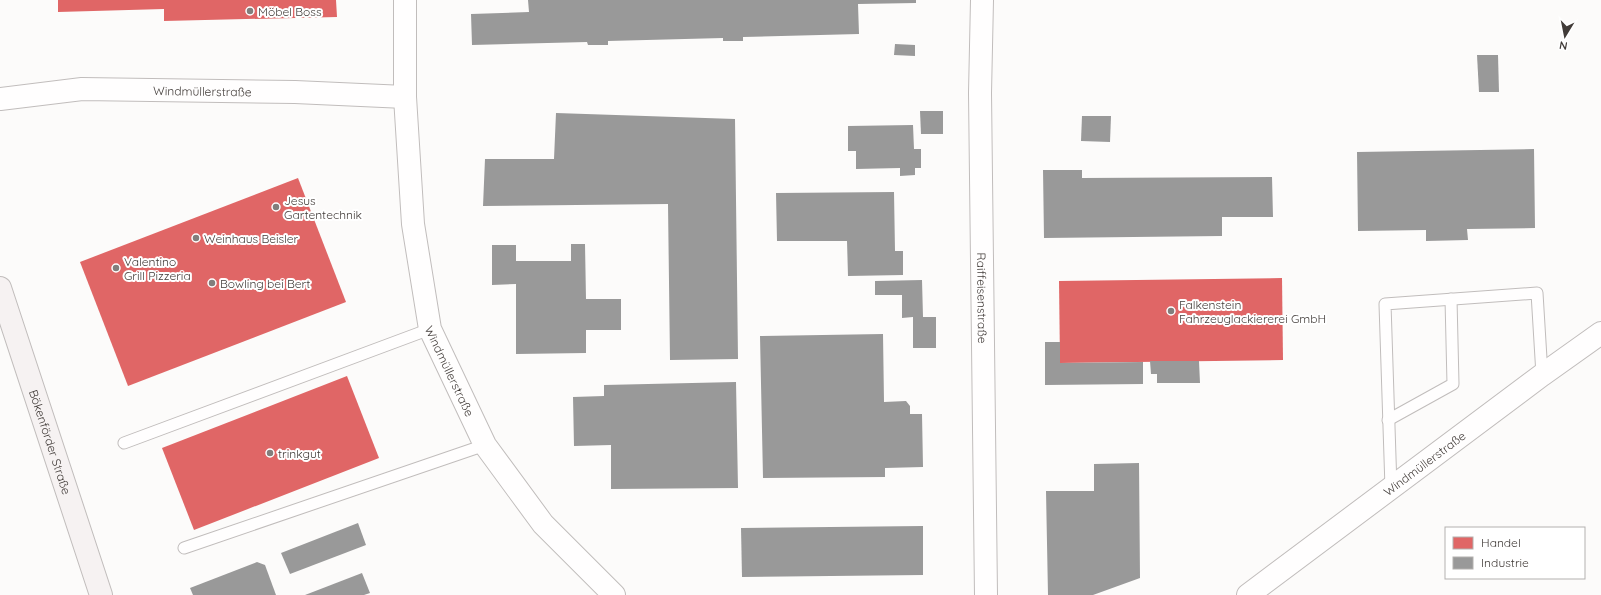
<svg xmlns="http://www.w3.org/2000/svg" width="1601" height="595" viewBox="0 0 1601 595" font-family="Quicksand,sans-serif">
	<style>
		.shops { fill: #e06666 }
		.industry { fill: #999 }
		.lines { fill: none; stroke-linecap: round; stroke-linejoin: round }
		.service-casing { stroke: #c1bdbc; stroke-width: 13 }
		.minor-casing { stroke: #c1bdbc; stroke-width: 24 }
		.secondary-casing { stroke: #c1bdbc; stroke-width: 24 }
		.service { stroke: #fffefe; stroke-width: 11 }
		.minor { stroke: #fffefe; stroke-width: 22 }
		.secondary { stroke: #f6f2f2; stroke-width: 22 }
		.poi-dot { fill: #827e7c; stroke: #fff; stroke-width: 1.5 }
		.labels { text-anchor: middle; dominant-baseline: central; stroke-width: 4; stroke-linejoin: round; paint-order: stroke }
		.poi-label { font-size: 12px; fill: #413b38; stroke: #fff; text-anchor: start }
		.street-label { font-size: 12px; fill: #413b38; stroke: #fff }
	</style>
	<rect width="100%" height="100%" fill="#fcfbfa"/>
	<!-- shops -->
	<g class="shops">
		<path d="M58,0H336L337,17L164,21V9L58,12Z"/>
		<path d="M298,178L346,302L128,386L80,262Z"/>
		<path d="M1282,278L1283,360L1060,363L1059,281Z"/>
		<path d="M347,376L379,458L194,530L162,448Z"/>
	</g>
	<!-- industry -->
	<g class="industry">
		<path d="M528,0H916V3L858,4L859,34L743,37V41H723V38L608,41V45H588L587,42L472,45L471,14L529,12Z"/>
		<path d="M895,44L915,45V56L894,55Z"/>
		<path d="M1477,55H1498L1499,92H1479Z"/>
		<path d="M920,111H943V134H921Z"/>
		<path d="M556,113L735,119L738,359L670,360L668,204L483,206L485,159H554Z"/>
		<path d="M1082,116H1111L1110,142L1081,141Z"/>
		<path d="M913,125L914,149H921V168H915V175L900,176V168L856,169V151H848V126Z"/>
		<path d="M1534,149L1535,228L1467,229L1468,240L1426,241V230L1358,231L1357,152Z"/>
		<path d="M1043,170H1082V178L1272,177L1273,217H1222V236L1044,238Z"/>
		<path d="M894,192L895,251H903V275L848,276L847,241H777L776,193Z"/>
		<path d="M571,244H585L586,299H621V330H586V353L516,354V284L492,285V245H516V261H571Z"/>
		<path d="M922,280L923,317H936V348H913V317L902,318V295H875V281Z"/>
		<path d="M883,334L884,402L906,401L910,406V414H922L923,467L885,468V477L763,478L760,336Z"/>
		<path d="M1045,342H1060V363L1143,362V384L1045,385Z"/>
		<path d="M1150,361H1199L1200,383H1157V374H1151Z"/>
		<path d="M736,382L738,488L611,489V445L574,446L573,397L604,396V385Z"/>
		<path d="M1139,463L1140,578L1093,595H1048L1046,491H1094V464Z"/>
		<path d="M358,523L366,545L290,574L281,553Z"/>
		<path d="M923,526V575L742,577L741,528Z"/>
		<path d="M257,562L265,565L276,595H193L190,588Z"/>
		<path d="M362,573L370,593L364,595H305Z"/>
	</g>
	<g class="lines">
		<defs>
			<g id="service">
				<path d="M1388,420L1453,384L1451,299"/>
				<path d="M124,443L430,329"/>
				<path d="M1391,488L1385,304L1537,293L1542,375"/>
				<path d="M184,548L485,445"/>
			</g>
			<g id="minor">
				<path id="s1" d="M405,0V97L413,224L430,329L485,445L543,524L614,595"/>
				<path id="s2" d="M982,0L980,93L986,595"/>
				<path id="s3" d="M0,99L82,89L295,92L405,97"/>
				<path id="s4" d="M1248,595L1542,375L1601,333"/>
			</g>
			<g id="secondary">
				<path id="s5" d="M0,288L101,595"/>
			</g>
		</defs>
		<!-- service casing -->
		<use href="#service" class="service-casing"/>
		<!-- minor casing -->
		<use href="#minor" class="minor-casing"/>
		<!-- secondary casing -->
		<use href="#secondary" class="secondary-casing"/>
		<!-- service -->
		<use href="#service" class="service"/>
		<!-- minor -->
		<use href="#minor" class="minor"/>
		<!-- secondary -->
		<use href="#secondary" class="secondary"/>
	</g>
	<!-- markers -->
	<g class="poi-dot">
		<circle cx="250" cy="11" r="4"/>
		<circle cx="276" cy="207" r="4"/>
		<circle cx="196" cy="238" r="4"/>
		<circle cx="116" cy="268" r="4"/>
		<circle cx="212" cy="283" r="4"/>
		<circle cx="1171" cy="311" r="4"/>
		<circle cx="270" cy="453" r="4"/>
	</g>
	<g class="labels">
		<!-- poi labels -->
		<g class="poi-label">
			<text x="258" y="11">Möbel Boss</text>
			<text x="284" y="200">Jesus<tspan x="284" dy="14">Gartentechnik</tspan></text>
			<text x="204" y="238">Weinhaus Beisler</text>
			<text x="124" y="261">Valentino<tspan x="124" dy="14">Grill Pizzeria</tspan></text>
			<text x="220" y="283">Bowling bei Bert</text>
			<text x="1179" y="304">Falkenstein<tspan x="1179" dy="14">Fahrzeuglackiererei GmbH</tspan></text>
			<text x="278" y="453">trinkgut</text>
		</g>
		<!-- street labels -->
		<g class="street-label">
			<text stroke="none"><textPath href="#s3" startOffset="203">Windmüllerstraße</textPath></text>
			<text stroke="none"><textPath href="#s2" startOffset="298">Raiffeisenstraße</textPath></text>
			<text stroke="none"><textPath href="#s1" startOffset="377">Windmüllerstraße</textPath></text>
			<text stroke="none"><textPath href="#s5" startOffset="162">Bökenförder Straße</textPath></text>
			<text stroke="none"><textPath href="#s4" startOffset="220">Windmüllerstraße</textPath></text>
		</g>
	</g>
	<!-- legend -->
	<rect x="1445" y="527" width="140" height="52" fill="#ffffff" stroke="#b3b1af"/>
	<rect x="1453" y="537" width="20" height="12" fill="#e06666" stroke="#b3b1af"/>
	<text x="1481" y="547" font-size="12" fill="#413b38">Handel</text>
	<rect x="1453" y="557" width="20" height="12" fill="#999999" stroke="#b3b1af"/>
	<text x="1481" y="567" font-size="12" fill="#413b38">Industrie</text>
	<!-- north arrow -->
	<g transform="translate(1565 36) rotate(190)" stroke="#ffffff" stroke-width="3" paint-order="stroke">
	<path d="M0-3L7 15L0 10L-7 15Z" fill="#413b38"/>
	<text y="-6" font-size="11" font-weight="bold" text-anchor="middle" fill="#413b38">N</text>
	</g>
</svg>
